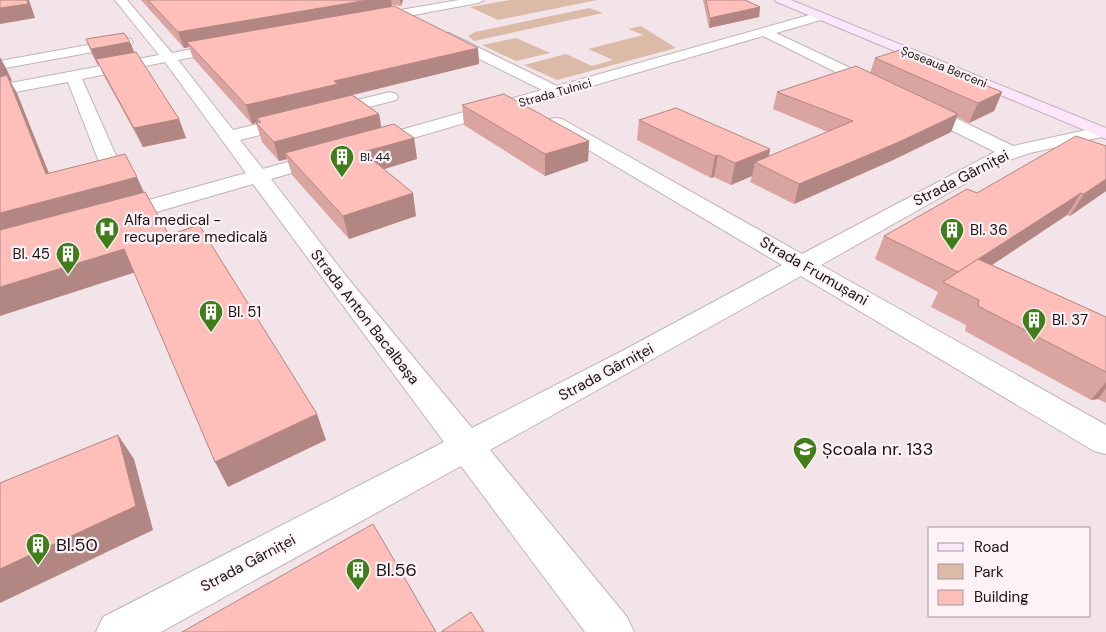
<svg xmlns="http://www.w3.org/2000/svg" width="1106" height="632" viewBox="0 0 1106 632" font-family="'DM Sans',sans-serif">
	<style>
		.green { fill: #dbbba8 }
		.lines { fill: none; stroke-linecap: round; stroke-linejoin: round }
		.street-casing { stroke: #c1b3b7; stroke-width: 2 }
		.secondary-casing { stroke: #c1b3b7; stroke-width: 2 }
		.street { fill: #fff; fill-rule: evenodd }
		.secondary { fill: #fde5fb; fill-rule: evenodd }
		.wall { fill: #daa4a0 }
		.shaded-wall { fill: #b28682 }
		.building { fill: #febfba; stroke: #b28682 }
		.labels { text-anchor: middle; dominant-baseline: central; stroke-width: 4.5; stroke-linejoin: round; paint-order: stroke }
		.far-street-label { font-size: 12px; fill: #181315; stroke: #fef2f6 }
		.far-poi-label { font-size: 12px; fill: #181315; stroke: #fef2f6; text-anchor: start }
		.street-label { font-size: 15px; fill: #181315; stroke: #fef2f6 }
		.poi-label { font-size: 15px; fill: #181315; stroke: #fef2f6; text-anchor: start }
		.near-poi-label { font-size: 18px; fill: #181315; stroke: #fef2f6; text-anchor: start }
	</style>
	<rect width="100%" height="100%" fill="#f3e4e9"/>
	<!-- green -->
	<g class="green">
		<path d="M510,0H597L498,20L470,7Z"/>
		<path d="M589,8L603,13L474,41L468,36L475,32Z"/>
		<path d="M641,26L676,48L557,80L524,65L566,54L592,66L613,60L588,49L643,35L628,29Z"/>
		<path d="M516,38L550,53L516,61L482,45Z"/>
	</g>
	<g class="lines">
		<defs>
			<g id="street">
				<path d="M115,0H127L172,53L228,42L233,43L235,46L233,49L178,60L233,130L390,92L396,94L398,97L396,100L240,140L263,169L326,151L333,153L336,157L333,161L271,179L346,276L472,428L624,350L782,265L550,127L547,123L550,119L556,118L562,119L802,254L995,152L913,111L911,107L913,103H925L1013,146L1100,127L1106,128V136L1030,153L1003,162L821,265L1106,425V454L1094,451L801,276L490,450L627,617L634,632H585L461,466L161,632H96L103,617L444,442L253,184L125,221L117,223L109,221L106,216L109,211L246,173L165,62L82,79L121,167L118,171L111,173L104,171L101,167L68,82L0,95V85L159,55Z"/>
				<path d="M459,0H484L478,3L371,23L365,19L371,15Z"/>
				<path d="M820,12L826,16L824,19L776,33L882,83L884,86L882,89H870L763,36L379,148L372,150L365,148L363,144L365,140L542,90L439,39L437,36L439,33H449L557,86Z"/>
				<path d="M126,38L131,39L133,42L131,45L0,69V61Z"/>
			</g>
			<path id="secondary" d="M775,0H791L1106,128V139L777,2Z"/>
		</defs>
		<!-- street casing -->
		<use href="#street" class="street-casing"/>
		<!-- secondary casing -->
		<use href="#secondary" class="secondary-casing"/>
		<!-- street -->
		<use href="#street" class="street"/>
		<!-- secondary -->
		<use href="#secondary" class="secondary"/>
	</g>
	<!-- wall -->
	<g class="wall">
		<path d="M141,0H403L401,6L392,5L391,6L478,48L479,64L353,95L379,114L381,127L414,138L417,159L384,169L416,216L349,239L292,175L287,159L279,161L262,142L256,123L258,122L252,124L193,58L189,47L184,48Z"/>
		<path d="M703,0H745L760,7L759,17L709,28Z"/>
		<path d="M86,39L130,42L134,52L179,119L186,138L143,147L104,76L99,64L98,65L92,55Z"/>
		<path d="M875,58L1002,92L994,111L969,123L957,117L951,132L893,160L794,204L750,182L752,176L731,185L714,177L711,178L637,140L639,120L770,149L769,157L828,132L773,109L777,92L870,73Z"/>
		<path d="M462,105L589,141L588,161L545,176L464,125Z"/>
		<path d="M1106,191L1070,216L1067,215L992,265L1106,317V403L1098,399L1091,400L965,331L966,325L931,307L938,292L875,259L884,236L977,193Z"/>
	</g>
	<!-- shaded-wall -->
	<g class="shaded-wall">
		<path d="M27,0H29L35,18L0,24V8Z"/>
		<path d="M368,0H391L392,5L388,11L187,42L189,47L184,48L178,32Z"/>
		<path d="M400,0H403L401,6Z"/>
		<path d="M760,7L759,17L709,28L710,18Z"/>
		<path d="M130,42L136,57L96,59L99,64L98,65L91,49Z"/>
		<path d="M478,48L479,64L257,118L258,122L252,124L246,105L334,81Z"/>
		<path d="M0,57L7,70L12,81H10L17,93L58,196L46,174L0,83Z"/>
		<path d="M1002,92L994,111L969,123L978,103Z"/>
		<path d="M379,114L382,132L285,153L287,159L279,161L274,142Z"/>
		<path d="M958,114L951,132L893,160L794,204L799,184Z"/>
		<path d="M179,119L186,138L143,147L134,128Z"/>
		<path d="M414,138L417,159L368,174L363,152Z"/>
		<path d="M589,141L588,161L545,176V154Z"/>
		<path d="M770,149L766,168L755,162L752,176L731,185L735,163Z"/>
		<path d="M718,155L714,177L711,178L715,156Z"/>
		<path d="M137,177L147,199L0,240V213Z"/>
		<path d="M1106,179V191L1070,216L1084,194Z"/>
		<path d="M413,193L416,216L349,239L343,216Z"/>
		<path d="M1081,193L1067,215L956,289L951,286L958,272Z"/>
		<path d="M124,249L136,272L0,316V287Z"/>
		<path d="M1106,382V388L1098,399L1091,400Z"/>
		<path d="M317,414L326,440L228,487L215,462Z"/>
		<path d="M118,435L134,459L153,530L0,603V569Z"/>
	</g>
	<!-- building -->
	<g class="building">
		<path d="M0,0H27L28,4L0,8Z"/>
		<path d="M148,0H368L178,32Z"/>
		<path d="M706,0H745L760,7L710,18Z"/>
		<path d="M394,6L478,48L334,81L338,84L246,105L187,42Z"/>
		<path d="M124,33L130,42L91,49L86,39Z"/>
		<path d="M900,50L1002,92L978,103L875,58Z"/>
		<path d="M136,52L179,119L134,128L96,59Z"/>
		<path d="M856,66L958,114L899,142L799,184L755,162L853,121L777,92Z"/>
		<path d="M7,75L46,174L125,154L137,177L0,213V77Z"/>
		<path d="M504,94L589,141L545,154L462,105Z"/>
		<path d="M352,95L379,114L274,142L256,123L261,122L257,118Z"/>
		<path d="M676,108L770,149L735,163L718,155L715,156L639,120Z"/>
		<path d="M394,124L414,138L363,152L413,193L343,216L285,153Z"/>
		<path d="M1076,136L1106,146V179L1084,194L1081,193L958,272L884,236L967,189L977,193Z"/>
		<path d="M145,192L169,235L199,225L317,414L215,462L124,249L0,287V230Z"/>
		<path d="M978,259L1106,317V372L978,306L979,300L943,282Z"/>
		<path d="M118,435L136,506L0,569V483Z"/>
		<path d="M373,524L436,632H182Z"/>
		<path d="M471,612L484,632H441Z"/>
	</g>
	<!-- icons -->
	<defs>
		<symbol id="building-pin" viewBox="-11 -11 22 30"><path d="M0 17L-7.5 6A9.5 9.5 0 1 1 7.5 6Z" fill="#417e1b" stroke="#fef2f6"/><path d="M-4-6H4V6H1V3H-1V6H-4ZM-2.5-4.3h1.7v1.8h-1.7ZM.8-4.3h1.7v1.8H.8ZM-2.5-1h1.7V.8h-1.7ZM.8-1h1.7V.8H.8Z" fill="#fff"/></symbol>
		<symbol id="hospital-pin" viewBox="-11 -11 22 30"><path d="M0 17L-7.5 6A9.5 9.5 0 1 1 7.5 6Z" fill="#417e1b" stroke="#fef2f6"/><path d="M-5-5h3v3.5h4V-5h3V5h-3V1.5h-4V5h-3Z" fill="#fff"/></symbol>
		<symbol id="school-pin" viewBox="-11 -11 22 30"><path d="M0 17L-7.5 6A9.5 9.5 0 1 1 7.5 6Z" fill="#417e1b" stroke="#fef2f6"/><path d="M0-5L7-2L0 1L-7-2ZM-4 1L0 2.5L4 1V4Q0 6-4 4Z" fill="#fff"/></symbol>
	</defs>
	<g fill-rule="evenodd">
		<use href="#building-pin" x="328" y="143" width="28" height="38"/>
		<use href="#hospital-pin" x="93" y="215" width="28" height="38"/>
		<use href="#building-pin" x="938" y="216" width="28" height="38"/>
		<use href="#building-pin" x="54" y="240" width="28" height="38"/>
		<use href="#building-pin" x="197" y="298" width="28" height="38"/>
		<use href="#building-pin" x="1020" y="306" width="28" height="38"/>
		<use href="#school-pin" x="791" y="435" width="28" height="38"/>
		<use href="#building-pin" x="24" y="531" width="28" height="38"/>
		<use href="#building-pin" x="344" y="556" width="28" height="38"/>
	</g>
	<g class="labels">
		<!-- far-street labels -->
		<g class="far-street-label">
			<text transform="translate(944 67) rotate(22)">Șoseaua Berceni</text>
			<text transform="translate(555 93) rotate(-16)">Strada Tulnici</text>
		</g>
		<!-- far-poi labels -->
		<g class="far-poi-label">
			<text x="360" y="157">Bl. 44</text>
		</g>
		<!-- street labels -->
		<g class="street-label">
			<text transform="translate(961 178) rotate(-27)">Strada Gârniței</text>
			<text transform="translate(814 271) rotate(30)">Strada Frumușani</text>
			<text transform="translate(365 317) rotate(52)">Strada Anton Bacalbașa</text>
			<text transform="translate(606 372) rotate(-28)">Strada Gârniței</text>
			<text transform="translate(248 563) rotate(-28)">Strada Gârniței</text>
		</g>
		<!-- poi labels -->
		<g class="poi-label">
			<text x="124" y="220">Alfa medical -<tspan x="124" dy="17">recuperare medicală</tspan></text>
			<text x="970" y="230">Bl. 36</text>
			<text x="50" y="254" text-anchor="end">Bl. 45</text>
			<text x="228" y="312">Bl. 51</text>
			<text x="1052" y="320">Bl. 37</text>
		</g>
		<!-- near-poi labels -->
		<g class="near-poi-label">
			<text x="822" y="449">Școala nr. 133</text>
			<text x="56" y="545">Bl.50</text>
			<text x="376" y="570">Bl.56</text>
		</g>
	</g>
	<!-- legend -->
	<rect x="928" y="527" width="162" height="90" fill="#fef2f6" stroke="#a2999c"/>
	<rect x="938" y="543" width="25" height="8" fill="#fde5fb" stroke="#a2999c"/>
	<text x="974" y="552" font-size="15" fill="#181315">Road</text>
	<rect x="938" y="564" width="25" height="15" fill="#dbbba8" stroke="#a2999c"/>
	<text x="974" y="577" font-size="15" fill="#181315">Park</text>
	<rect x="938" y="590" width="25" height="15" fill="#febfba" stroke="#a2999c"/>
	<text x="974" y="602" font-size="15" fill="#181315">Building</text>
</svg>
